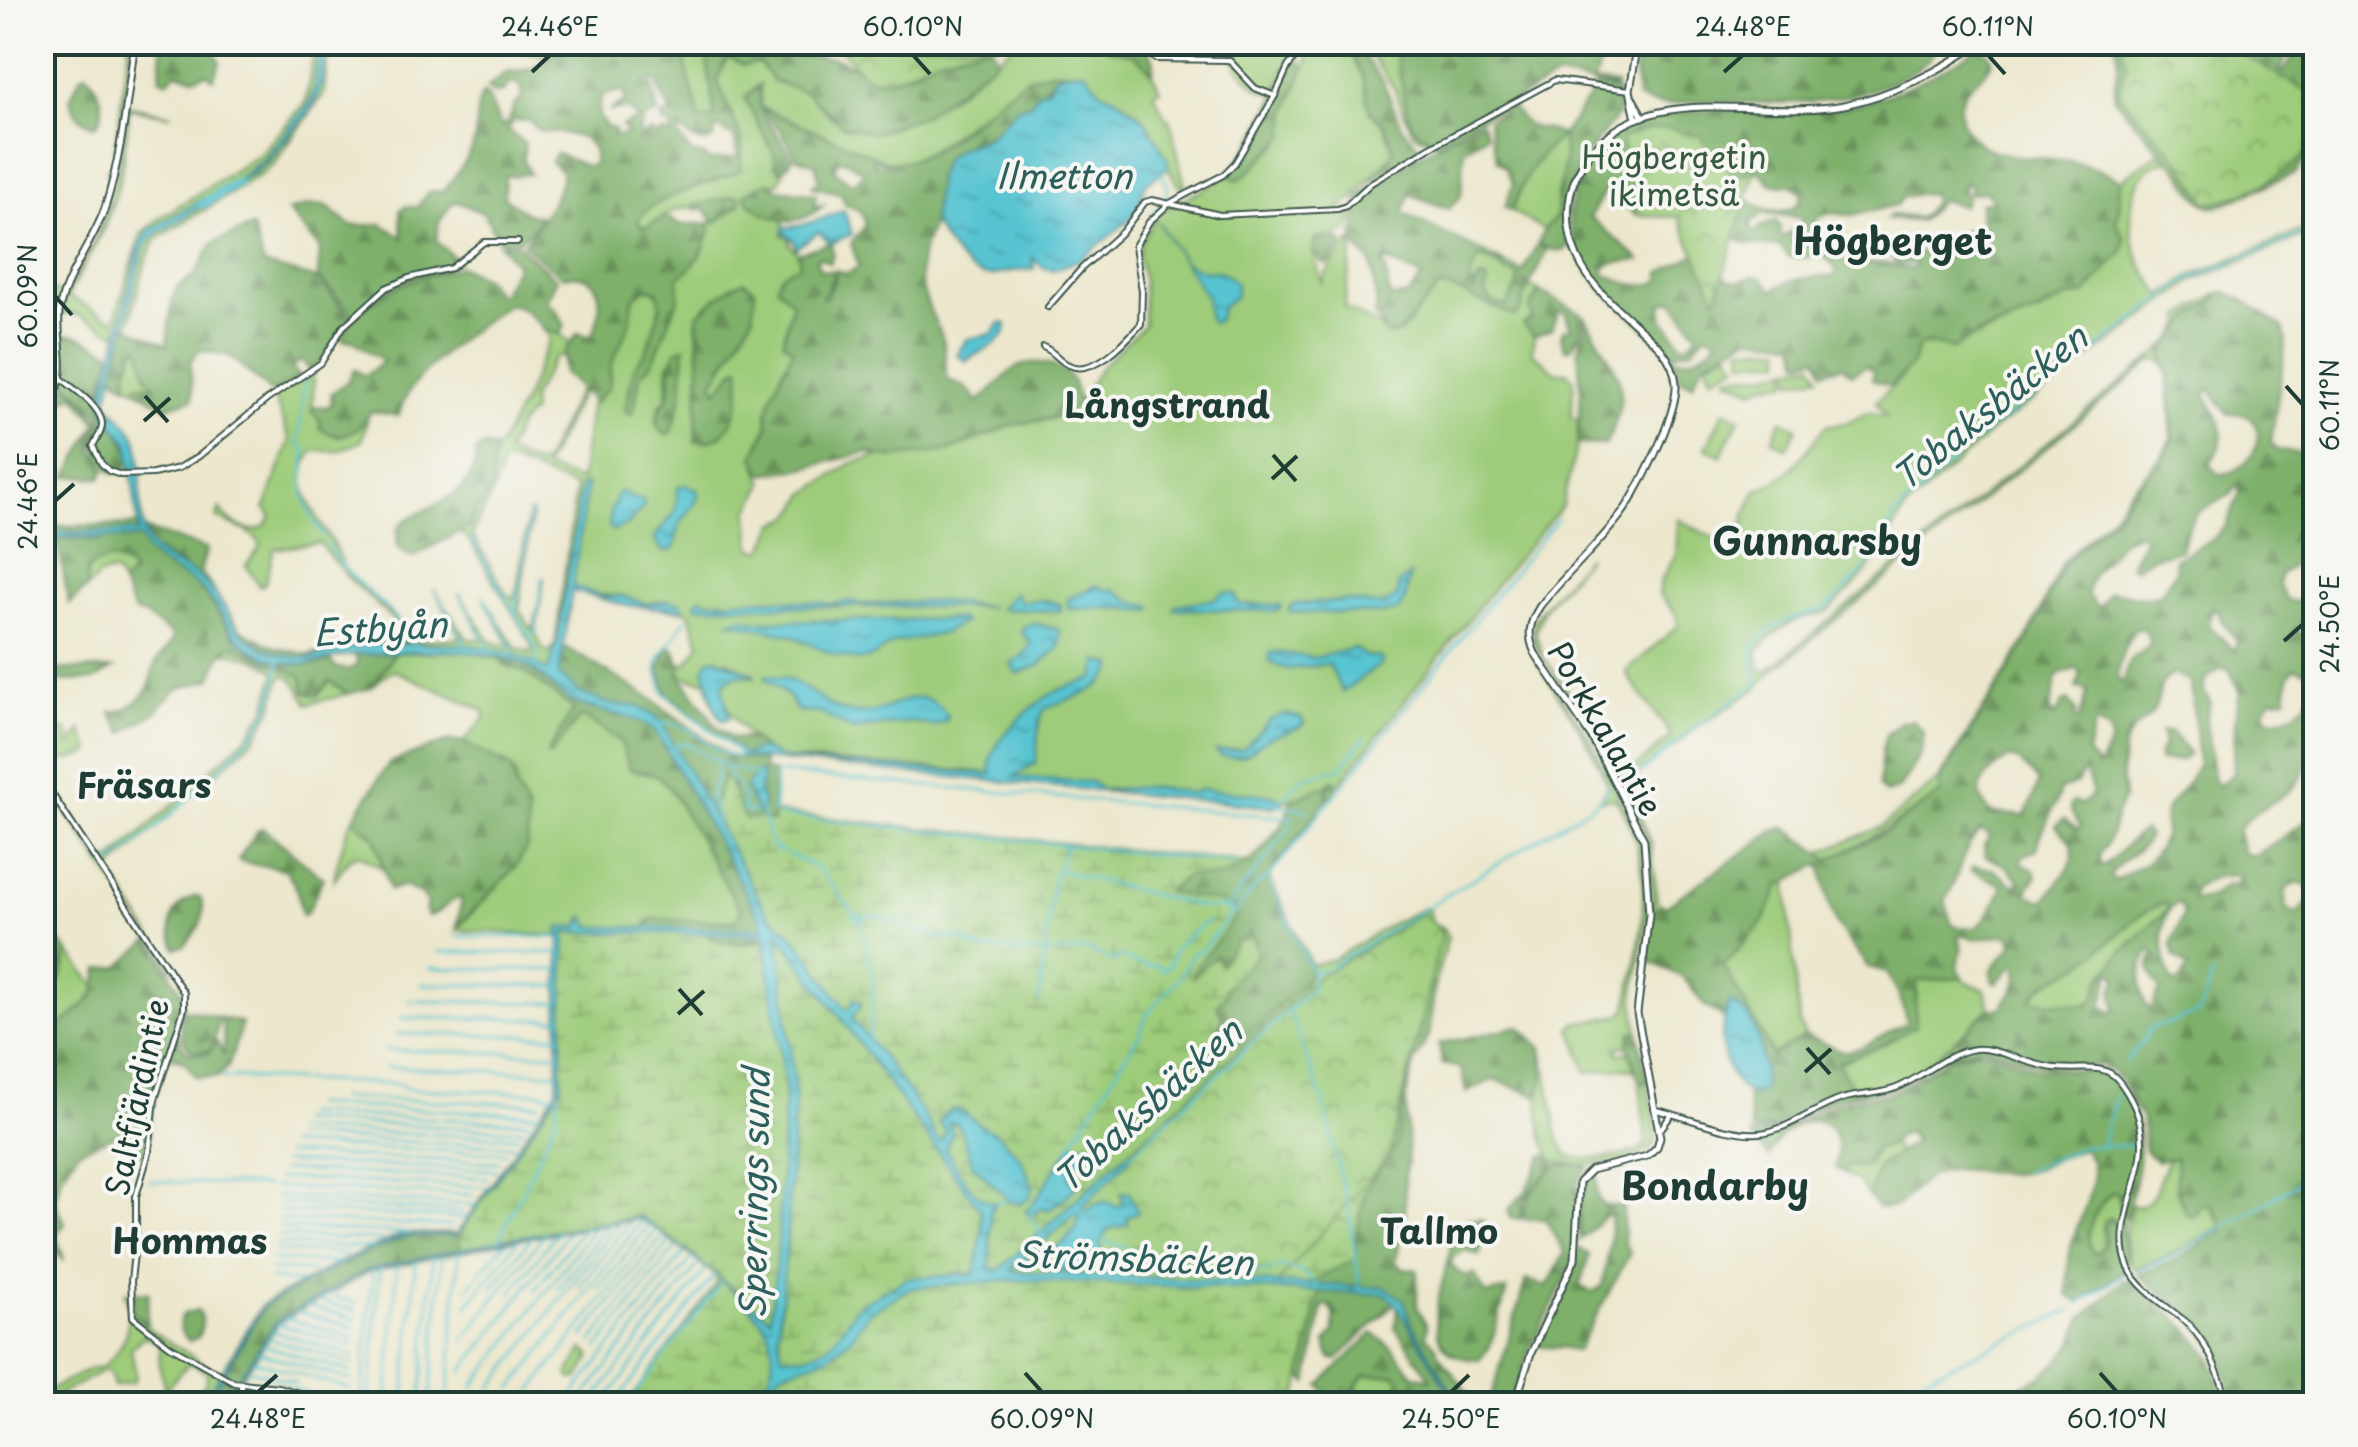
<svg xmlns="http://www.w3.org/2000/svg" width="2358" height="1447" viewBox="0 0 2358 1447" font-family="'Playpen Sans',sans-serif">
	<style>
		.green { fill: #9ecc7a; stroke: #5e8457; stroke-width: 2.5; fill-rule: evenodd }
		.forest { fill: url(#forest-firs); stroke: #4e764f; stroke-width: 2.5; fill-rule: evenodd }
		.wetland { fill: url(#wetland-marsh); stroke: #5e8457; stroke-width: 2.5 }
		.park { fill: url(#park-crowns); stroke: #5e8457; stroke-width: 2.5 }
		.water { fill: url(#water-ripples); stroke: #3c8083; stroke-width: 2.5; fill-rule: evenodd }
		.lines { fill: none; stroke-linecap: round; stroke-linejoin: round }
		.stream { stroke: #58c4d2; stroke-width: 2.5 }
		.river { stroke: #58c4d2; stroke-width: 9 }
		.minor-casing { stroke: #3e564b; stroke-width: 8 }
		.tertiary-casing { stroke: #3e564b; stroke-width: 9 }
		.minor { stroke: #fff; stroke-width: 4 }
		.tertiary { stroke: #fff; stroke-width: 5 }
		.ticks { fill: none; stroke: #1f3d34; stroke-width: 4 }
		.labels { text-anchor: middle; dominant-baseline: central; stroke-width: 8; stroke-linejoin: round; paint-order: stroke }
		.park-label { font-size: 32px; fill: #385a42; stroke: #f6f6f2 }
		.street-label { font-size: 32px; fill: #1f3d34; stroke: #f6f6f2 }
		.water-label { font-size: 35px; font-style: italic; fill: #2d5f5c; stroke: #f6f6f2 }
		.neighbourhood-label { font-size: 35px; font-weight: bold; fill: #1f3d34; stroke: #f6f6f2 }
		.quarter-label { font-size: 38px; font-weight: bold; fill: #1f3d34; stroke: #f6f6f2 }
		.neatline { fill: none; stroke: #1f3d34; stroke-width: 4 }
		.ticks-label { font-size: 25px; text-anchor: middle; fill: #1f3d34 }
	</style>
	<defs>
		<pattern id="forest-firs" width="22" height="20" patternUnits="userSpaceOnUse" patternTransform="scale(2.5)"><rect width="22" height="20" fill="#7eb06a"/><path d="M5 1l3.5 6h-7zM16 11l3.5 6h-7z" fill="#679058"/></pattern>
		<pattern id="wetland-marsh" width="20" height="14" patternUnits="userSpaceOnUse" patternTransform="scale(2.5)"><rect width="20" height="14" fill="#9ecc7a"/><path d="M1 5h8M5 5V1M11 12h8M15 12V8" fill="none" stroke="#80a765"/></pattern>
		<pattern id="park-crowns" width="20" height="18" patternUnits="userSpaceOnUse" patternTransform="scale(2.5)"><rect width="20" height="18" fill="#9ecc7a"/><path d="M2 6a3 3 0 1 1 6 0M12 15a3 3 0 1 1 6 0" fill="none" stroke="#80a765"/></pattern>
		<pattern id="water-ripples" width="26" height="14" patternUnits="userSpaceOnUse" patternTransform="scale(2.5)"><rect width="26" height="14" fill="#58c4d2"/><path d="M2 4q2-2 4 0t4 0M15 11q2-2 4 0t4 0" fill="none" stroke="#48a0ab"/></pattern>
	</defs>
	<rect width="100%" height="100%" fill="#f6f6f2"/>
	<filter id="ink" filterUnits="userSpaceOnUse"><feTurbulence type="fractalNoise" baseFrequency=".01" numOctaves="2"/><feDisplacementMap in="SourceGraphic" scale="20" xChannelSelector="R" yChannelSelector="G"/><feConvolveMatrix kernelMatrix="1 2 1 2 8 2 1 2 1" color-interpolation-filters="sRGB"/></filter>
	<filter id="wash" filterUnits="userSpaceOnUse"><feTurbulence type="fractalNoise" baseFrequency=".0048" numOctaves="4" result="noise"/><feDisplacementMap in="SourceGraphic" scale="40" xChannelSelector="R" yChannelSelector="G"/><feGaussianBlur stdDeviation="2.25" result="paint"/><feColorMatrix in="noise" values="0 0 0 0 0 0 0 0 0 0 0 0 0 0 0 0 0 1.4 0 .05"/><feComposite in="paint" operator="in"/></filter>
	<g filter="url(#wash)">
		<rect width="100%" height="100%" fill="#ece7cd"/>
		<!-- green -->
		<g class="green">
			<path d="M129,43H133L112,176L106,172L113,163Z"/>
			<path d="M315,43H319L315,89L310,102L265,158L241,177L148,232L139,247L117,334L76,314H61C66,284 86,262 97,235C115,194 122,150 128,105L171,115L130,109L120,181L105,225L68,296L114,321L141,234L161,217L260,154L306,101Z"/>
			<path d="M325,43H329L324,94L274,164L262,174L156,240L146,260L129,327L124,328L142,253L146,242L158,230L252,175L270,160L311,110L324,64Z"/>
			<path d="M464,43H570L550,56Z"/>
			<path d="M680,43H705L715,118L700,120Z"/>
			<path d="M1015,43H1101C1111,51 1122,51 1134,55C1147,61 1155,78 1160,90L1154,92L1167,122L1170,119L1186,191C1167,181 1161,138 1144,119C1132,105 1113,100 1099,89C1093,84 1089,77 1084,71L1074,70L1029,78L934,148L911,160L894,164L872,157L762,108L758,105L759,86L745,99L775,156V166L783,175L778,183L755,187L750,204L781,218L784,225L782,234L791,241L789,244C796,250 801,255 800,265L777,286L792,302L783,342L793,348L774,390L767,414L768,426L758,446L757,466L764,483L749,512L752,548L763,551L775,524L792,516L807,493L852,463L878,456L949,451L1012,425L1053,419L1073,409L1101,367L1144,325L1143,280L1138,255L1142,240L1156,216L1169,206L1220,181L1228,174L1232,178L1279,145L1288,109L1307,63L1312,43H1346L1363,77L1370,112L1384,124L1394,153L1351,200L1338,209L1353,211C1354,236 1336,236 1315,238L1313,251L1322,283C1326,269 1341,254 1350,242L1353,249L1344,308L1378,325L1383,331L1400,333L1439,287L1455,290L1514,316L1529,286L1537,290L1538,296L1530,307L1532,319L1525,325L1534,336L1532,352L1555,372H1567L1574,380L1571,417L1578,419L1577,444L1562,506L1511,566L1328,798V784L1325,788L1280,803L1279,798L1200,789L1194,793L1148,787L1102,790L1090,782L1034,781L981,772L776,758C753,741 721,714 723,684L737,675L754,677L755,675L726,660L704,670L708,681L690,679L679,673L681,665L688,662L700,644L689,612L683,610L681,604L669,600L646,604L623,596L588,594L572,586L586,485L581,486L557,643L548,671C506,645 463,643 415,644L413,641H404L407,636L405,631L345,575L319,543L274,549L265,583L260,587L246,565L260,548V542L249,532L217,518L220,508C229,526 264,543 271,515L265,508L290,440L274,397L311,373L314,379L312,412L320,420V428L339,437L367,420L362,441L339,451H314C288,480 317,517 332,542C338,552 340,562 347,572L418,640L461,638L434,589L467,639H483L459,593L490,641L510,647L483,596L516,648L532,653L533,646L469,540L458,530L469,527L475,512L491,490L495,449L499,446L525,398L550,338L543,329L560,334L571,343L563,358L559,356L554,358L531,399L532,412L519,424L507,452L536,465L543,463L579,390L582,391L544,468L580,481L591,400L594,403L610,380L611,365L630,322L633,299L644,289L651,288L661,297V306L646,352L634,368L625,409L634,411L640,374L652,364L679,297L677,278C693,268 708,241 711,223L718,221L740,204L736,196L676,210L646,227L641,226L637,220C655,195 713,184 741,170L742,140L717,80L728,57L756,63L758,61L773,81L806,92L832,118L883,131L924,115L962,88ZM732,286L753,316L713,383L717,391L740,368V396L695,441L700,371L696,321L704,307ZM685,347L680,404L671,433H662L656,423L660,405L667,399L669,363ZM508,461L576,488L555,644L550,652L543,650L536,634L544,577L533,631L519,610L532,513H529L515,598L507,595L472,534L494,490L502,464Z"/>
			<path d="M1231,43H1303L1284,70L1275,93C1252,91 1231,65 1231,43Z"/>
			<path d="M1362,43H1392C1400,61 1405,119 1415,129C1421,134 1430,138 1436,142L1413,133L1394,88Z"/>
			<path d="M1562,135L1567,160L1557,194V216L1544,230L1512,211C1524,176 1535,160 1562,135Z"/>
			<path d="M2161,151L2168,160C2126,168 2127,222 2137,254C2142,269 2154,283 2162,296L2193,275L2315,225V232L2194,280L1992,431L1906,509L1868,571L1830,610C1819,618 1810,614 1798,619C1780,627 1771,638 1757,651L1760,670L1767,671L2159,352L2173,339L2183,323L2181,317L2216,295L2217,299L2189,319L2163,353L2169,373L2174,439L2162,458L2127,498L2116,515L2065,562L2028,640L1939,783L1941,793C1903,820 1870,840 1829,859L1821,852L1881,827L1938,781L2027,639L2063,561L2114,513L2125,496L2161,457L2172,438L2167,374L2164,364L2159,360L2152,361L1772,672L1755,690L1699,726L1626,784L1651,842L1657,902L1666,906L1653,911L1647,840L1640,821L1584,719L1533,642L1534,620L1539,612L1588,556L1544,608L1535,633L1543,657L1582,710L1613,770L1624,773L1638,765L1669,738L1670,733L1628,677L1627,671L1679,625L1676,614L1659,594L1661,580L1676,555L1678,519L1717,540L1733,527L1746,524L1744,517L1757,490C1790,479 1806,452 1825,426L1847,423L1869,412L1886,416L1876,402L1902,377L1919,346L1968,340L2036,314L2069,297L2085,295L2123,251L2125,239L2115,222C2123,201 2117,200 2121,180Z"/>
			<path d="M1480,257L1519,275L1517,288L1506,308L1488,299L1478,280L1477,286L1471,284V273Z"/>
			<path d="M43,289L62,292L56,357L58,380L51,396L43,402L55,381V302Z"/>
			<path d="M137,346L140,347L154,386L139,384L134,388L127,385V370Z"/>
			<path d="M1742,347H1782V360L1743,361Z"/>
			<path d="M1729,351L1737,365L1712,377L1706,362Z"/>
			<path d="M1813,363L1820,376L1793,381L1790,368Z"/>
			<path d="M1787,369L1789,379L1787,382L1766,384L1754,390L1727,378L1730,375L1765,374Z"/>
			<path d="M1724,410L1740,418L1721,456L1706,448Z"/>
			<path d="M1781,420L1797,428L1787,448L1772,440Z"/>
			<path d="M109,558L131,568V577L122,585L117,575L111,572L100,576L87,588L86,571L100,560Z"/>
			<path d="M233,645L301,676L317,696L330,681L347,694L308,704L294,680L285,674L280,680L272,710L255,738L113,867L111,872L116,880L173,971L43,777L42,770L104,862L113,859L248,736L266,709L276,672C267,662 236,651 222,653Z"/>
			<path d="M466,651L500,659L506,666L523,671L569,703L574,710L547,754L580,717H584L621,742L629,769L657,775L671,790L735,898L741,912L738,920L647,921V927H595L582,919L580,927H560L559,936L456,930L515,868L528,812L517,789L515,774L504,762L461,745L485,718L483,710L394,670L387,673L371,688L395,653Z"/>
			<path d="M1534,657L1591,741L1641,840L1647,914L1634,998L1638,1031L1631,1032L1628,1046L1616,1048L1618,1054L1630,1052L1635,1071L1626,1068L1587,1072L1571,1029L1575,1023L1621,1015L1627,1008C1642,938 1659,861 1615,798L1599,800L1608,785C1589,739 1561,698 1534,657Z"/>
			<path d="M42,719L52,728L67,731L70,737L68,744L71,746L81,730L91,752L74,759L43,763V752L56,757L60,753L43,738Z"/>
			<path d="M353,819L375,838L383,869L358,854L349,859L334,880C335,869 347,827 353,819Z"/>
			<path d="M1781,881L1787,886L1799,1022L1805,1036L1773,1055L1723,966L1764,920Z"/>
			<path d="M2164,903L2168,904V909L2123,951L2100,981L2096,996L2087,1005L2031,1001C2037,986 2053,979 2067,972C2099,958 2133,912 2164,903Z"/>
			<path d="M69,952L97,988L88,1002L44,1040L42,988H50Z"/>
			<path d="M1963,978L1966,983L1985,989L1990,1009L1919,1072L1888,1087L1851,1086L1838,1063L1880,1046L1915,1026L1917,981Z"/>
			<path d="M1542,1048L1559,1140L1567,1156C1588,1161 1630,1159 1646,1144L1640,1084L1648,1081C1648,1104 1661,1124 1654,1146C1630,1168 1585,1166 1555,1162C1530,1129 1543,1086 1542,1048Z"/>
			<path d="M1892,1144L1899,1154C1879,1163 1877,1178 1869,1196L1858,1182L1844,1173L1848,1164H1868L1875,1149Z"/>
			<path d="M2172,1156L2179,1164L2176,1179L2198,1213L2201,1204H2209L2222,1226L2172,1255L2134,1269C2121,1249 2125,1228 2132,1205L2139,1207C2163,1196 2156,1172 2172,1156Z"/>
			<path d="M2112,1192L2118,1194L2120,1210L2126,1215L2122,1225L2115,1220L2103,1227L2104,1245L2097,1253H2092C2080,1233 2097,1207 2112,1192Z"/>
			<path d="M125,1292H130L132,1313L153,1332L219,1373L215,1383L195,1404H184L205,1385L208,1373L189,1363L165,1390L159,1364L160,1345L144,1336L131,1348L136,1376L133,1382L114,1386L110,1373L104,1370L43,1404L42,1394L92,1368L101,1367C125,1351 134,1320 125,1292Z"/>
			<path d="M583,1349L591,1356L579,1378L571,1379L568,1374Z"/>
			<path d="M1365,1375H1396L1402,1382L1374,1403L1358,1394V1384Z"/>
		</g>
		<!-- forest -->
		<g class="forest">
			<path d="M162,42L211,43L220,62L213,79L206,73L195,78L177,72L166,81L160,79Z"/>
			<path d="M570,43H680L700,120L715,117L705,43H737L756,63L743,65L728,57L717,80L742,140L741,170C713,184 656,194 638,219L641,226L646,227L665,217L682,225L711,223C707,246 698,265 678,278L679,297L652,364L640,374L634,411L630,415L625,410L634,368L646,352L661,306L657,290L644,289L633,299L630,322L611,365L609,387L594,403C585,392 575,383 563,373L565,351L578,333L591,337C605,307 606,269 562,276L523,244C537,228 562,192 562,171L551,162L556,153L585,166L593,165C602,133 561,133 539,131L530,121L514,120L508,130L525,144L523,160L530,174L505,176L504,197L526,213L540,216L534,228L518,241L498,240L484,213L458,202L452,203L439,222L436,241L458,261C444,272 428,270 412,276C388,285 372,298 353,315L318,276L320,249L288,211L311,205L326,206L351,226L382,224L403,238L400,210L406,206L417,208L428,192L443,191C454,177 470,159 474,142C478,125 474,109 483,93L488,97L501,126L508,123L514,106L522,98V88L516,83L509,84L503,92L494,93L487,88L506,73L532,69ZM651,80L658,82V89L671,113L661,116L663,123L672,127L671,135L662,132L659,137L650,131L641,137L639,133L644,119L658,114ZM622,91L626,101L609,111L627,109L639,119L622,126L628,134L613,137L615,130C598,126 595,110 603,95ZM715,127L734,137L738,157L708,161L705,156L691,153L679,137L678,128C690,136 698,149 714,138Z"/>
			<path d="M1101,43H1145L1154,61L1153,72L1135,55L1107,48Z"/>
			<path d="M1346,43H1354L1383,82L1403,129L1419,146L1416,154L1366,184L1391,157L1394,149L1384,124L1370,112L1363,77Z"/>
			<path d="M1392,43H1533L1539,51H1553L1557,43H1635L1631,57L1612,54L1599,65L1594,82L1616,85L1615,88L1558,77L1436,142C1430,138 1421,134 1415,129C1405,119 1400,61 1392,43Z"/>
			<path d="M1643,43H1943C1936,49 1930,59 1922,65C1861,109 1776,104 1705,101C1675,100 1667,112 1637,98L1635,69Z"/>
			<path d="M2114,43H2226L2208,54L2244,53L2249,49L2246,43H2292L2280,71L2284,72L2301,43H2315V146L2296,173L2217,207C2191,205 2188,172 2168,160L2115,99C2110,77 2126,68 2114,43Z"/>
			<path d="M988,44L996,54L995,61L924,115L874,133L843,126L806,92L773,81L758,61L759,55L772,59L780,54L836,58L854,66L871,79H890L912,72L935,59Z"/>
			<path d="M1978,48L1989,53L1993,61C1985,77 1964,85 1960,103C1958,111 1961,119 1964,126C1982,163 2035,155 2070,161C2087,165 2105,171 2121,180C2117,200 2123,201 2116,222L2125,239L2122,251L2085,295L2068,297L2036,314L1980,333L1953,349L1926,343L1919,346L1911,365L1891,386L1872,380L1874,371L1866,366L1852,374L1842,366L1824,372L1818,357L1800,361L1796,342L1750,337L1703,363L1693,384L1679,378C1663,322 1591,302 1574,241C1568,217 1571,189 1584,168C1638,81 1755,122 1839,108C1889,100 1935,75 1978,48ZM1752,170L1761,173L1771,184L1792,185L1802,194C1796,222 1757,210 1742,195ZM1965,183L1971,184L1969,194L1986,191L1994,201L1980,203L1981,226L1958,233L1943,246L1903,257H1891L1897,264L1914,263L1915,267L1911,269L1883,263H1850L1840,258V248L1862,250L1812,235L1817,227L1816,218L1830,213L1852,215L1897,205L1902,198L1921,193L1933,194V202L1920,218L1891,215L1887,219L1920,221L1941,200L1963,206L1967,197L1962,189ZM1606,189L1636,215L1679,217L1696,254L1661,273V280C1643,291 1623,282 1605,274L1604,268L1613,263L1640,260L1590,217ZM1764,213L1803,218L1798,227L1783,237L1780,236L1781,227L1775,221L1760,227L1756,233L1750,227L1752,221ZM1731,236L1747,244L1781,247L1788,257C1811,261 1822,247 1837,270L1835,275C1813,278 1792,275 1773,291L1763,278L1754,276C1739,282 1731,286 1720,270ZM1674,300L1698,335L1688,344L1682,345L1663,318L1662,303ZM1706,333L1717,338C1710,352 1690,363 1674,357V352L1693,349Z"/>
			<path d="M1298,57L1304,69L1288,109L1285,137L1245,176L1237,180L1228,174C1259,141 1273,94 1298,57Z"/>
			<path d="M1051,71H1065C1050,78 1041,92 1030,104C1011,124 985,138 959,148C948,172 939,194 933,220C926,246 915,255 922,287C926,305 935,320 942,337C948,352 941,362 949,381C963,383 970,390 978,402C991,392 1001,379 1013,370C1030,358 1060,361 1071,379C1075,385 1076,395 1079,402L1066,415L1012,425L949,451L891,458L867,452L804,468L763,474L754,457L768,427L767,414L774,390L793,349L783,342L792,302L777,286C779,269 788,272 800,265L798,253L831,243L833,253L830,263L819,257L816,259L820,270L832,271L833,279L822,297L825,298L835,280V270L848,274L859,266L851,243L866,225L861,212L845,203L841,193L813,187L812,185L819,181L816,164L797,158L782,132L762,108L881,159L873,161L876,166L883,161C934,173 987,100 1028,78C1035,75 1044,73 1051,71ZM844,160L863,171V175L852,184L834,170L838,161Z"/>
			<path d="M86,73C99,86 109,110 96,125C80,124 75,112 70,99L80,77Z"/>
			<path d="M760,84V109L793,158L783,172L775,166V156L745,98Z"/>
			<path d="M1593,87L1617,90L1619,114C1581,161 1560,181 1569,246L1563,250H1552L1538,243L1544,230L1557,216C1558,186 1568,166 1562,136C1535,156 1523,180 1512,211L1505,207L1513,184L1506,168L1497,160L1488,120L1512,105C1531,139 1535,122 1562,135L1589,98Z"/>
			<path d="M1481,122L1487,134L1464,150L1461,196L1449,209L1410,194L1403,213L1523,272L1537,245L1547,250L1522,300V309L1514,316L1455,290L1439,287L1399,333L1388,336L1375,315L1377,307L1371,262L1353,244L1359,196L1429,149ZM1480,257L1501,266L1505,272L1519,275L1517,288L1506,307L1488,299L1485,291L1488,282L1486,279L1480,278L1475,288L1471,284V274ZM1384,260L1422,277L1409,295L1390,298Z"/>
			<path d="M768,182L778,189L816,194L814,206L824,205C816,212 805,219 794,220C778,223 750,209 744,194Z"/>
			<path d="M736,196L740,197V204L718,221L712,220L705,209H694V205Z"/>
			<path d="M252,227L264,265L318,279L351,318L320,363L309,370L302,360L292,367L299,377L272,393L230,356L200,350L190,363L193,399L166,407L134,388L139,384L154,385L147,376L140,346L134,348L127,370V385L113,376L124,328L129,327L167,345L172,300L177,288L195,275L213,243Z"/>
			<path d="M1339,239L1343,244L1328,264L1322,263L1313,251L1315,241Z"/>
			<path d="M499,244L518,245L557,279L546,301L558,312L565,326L560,334C537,333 532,305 507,304C475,328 405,375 399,416L371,411C361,432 341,442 320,429V420L312,412V406L327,407L332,403L331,394L348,381L354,369L365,376L384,361L353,341L342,340C345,314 396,284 420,277C434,273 446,273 459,266L486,279L496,294H501L517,265Z"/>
			<path d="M744,281L755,289L753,316L713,383L717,391L736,368L740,367C743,399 735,446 695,441L700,371L698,314L732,286Z"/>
			<path d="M1537,290L1581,313L1580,334L1571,348L1565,349L1561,338L1563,330L1571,328L1565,313L1559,311L1552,329L1534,336L1523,324L1532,319L1530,307L1538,296Z"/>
			<path d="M2225,292L2242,299L2283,328L2286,341L2271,443L2278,450L2316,456L2315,539L2299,562L2281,574L2278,584L2286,600L2296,602L2311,592V577L2315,574V623L2313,617L2306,616L2296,628L2305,637L2315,629L2316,680L2308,672L2295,668L2289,674L2286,698L2271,699L2264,712L2269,719C2293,719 2304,708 2315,687C2315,719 2316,770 2288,792C2267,808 2258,806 2238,829L2243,853L2255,856L2315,815V1404H2233C2230,1392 2228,1378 2224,1366C2211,1328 2168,1299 2138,1275L2176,1260L2224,1229L2209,1205L2201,1204L2198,1213L2192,1216L2187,1214L2177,1191L2176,1158L2157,1161L2145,1151L2142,1119L2122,1081L2113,1071L2101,1065L2045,1066L1983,1046L1940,1058L1891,1088L1834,1099L1773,1128L1752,1132L1747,1094L1755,1095L1726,1007L1725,1019L1703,1004L1684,978L1647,960L1651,909L1666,906L1774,831L1784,827L1829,859L1885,833L1941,793L1939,783L2028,640L2065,562L2116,515L2127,498L2162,458L2174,439L2169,373L2163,353L2189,319L2217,299L2216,295ZM2210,389L2228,414C2276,406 2261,476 2217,474L2210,464C2231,432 2221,423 2205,394ZM2234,487H2238L2240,492L2226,526L2212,540L2175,559L2176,570L2160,595C2135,601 2129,591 2109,592L2100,607L2095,605L2087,594C2092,562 2109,563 2120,541L2139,533L2143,535L2144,539L2129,565L2134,568L2153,557L2180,550C2194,509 2196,512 2232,494ZM2218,609L2221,620L2237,641L2235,651L2208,625L2213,610ZM2135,629H2145L2151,645L2129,661L2123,683L2117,678C2119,661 2125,643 2135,629ZM2075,668L2081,674L2076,688L2088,690L2079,720L2075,719L2076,710L2068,700L2062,704L2057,714L2049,713L2057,678L2062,672H2069ZM2221,668L2229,669L2240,692L2235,719L2233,774L2219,785L2214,781L2206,722L2210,702L2204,692L2205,680ZM2175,674L2191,682L2198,763L2190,779L2165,811L2164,836L2158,849L2146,863L2114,881L2110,875C2120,859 2139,853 2149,837L2144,830C2128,839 2119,856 2103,866L2100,864L2099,855C2117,833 2110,820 2124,798C2121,776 2118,746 2135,728C2141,723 2149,719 2153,712C2163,698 2154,680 2175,674ZM2098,723L2109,732L2111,741L2098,767L2087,753L2094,726ZM2008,758L2018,760L2039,781L2026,816L1991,813C1966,788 1988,773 2008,758ZM2085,769L2093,794L2082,804L2074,802L2070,806L2071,812L2081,826L2078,829L2064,819L2056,826L2072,843L2073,858L2069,868L2047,897L2043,901L2028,895V888L2037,876L2035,871L2022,863V857L2037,849C2041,826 2055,812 2060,790L2077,783ZM1981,830L1990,835L1984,846L1985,856L2005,865L2019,880L2018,884L2013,885L1993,869L1973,866L1971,870L2001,884L2002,889C1999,897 1983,923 1977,928H1960L1951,923L1945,901C1959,878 1961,848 1981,830ZM1818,865L1822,868L1829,904L1837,925L1868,967L1887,972L1899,995L1907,1023L1860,1048L1844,1052L1805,1036L1773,1055L1724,966L1765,920L1781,882L1787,886L1791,879ZM2236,875L2239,877L2237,883L2225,886L2211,897L2193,901L2192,893L2196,887L2214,877ZM2303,883L2309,891L2310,901L2296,914L2285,907L2286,889L2294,884ZM2179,902L2184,913L2171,944L2174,956L2188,967L2181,981L2173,983C2163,962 2154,915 2179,902ZM2164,903L2168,904V909L2123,951L2100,981L2096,996L2088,1005L2031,1000C2039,982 2059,978 2075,968C2103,952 2136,911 2164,903ZM1958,934L1974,939L2008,934L2014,943L1992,970V980L1997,983L2014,965L2017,967C2020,984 2011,995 2001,1008L1990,1009L1919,1072L1888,1087L1851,1086L1838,1062L1880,1046L1915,1026L1917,981L1963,978L1957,967L1962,951ZM2150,950L2155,954C2144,968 2153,976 2160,990L2150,1011C2137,992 2138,968 2150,950ZM2114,972L2117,979L2113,992L2116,1010L2111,1012L2102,1006L2110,973Z"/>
			<path d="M1584,315C1614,371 1638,381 1605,445L1577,444L1581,391L1578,351L1584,331Z"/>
			<path d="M61,334L78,336L113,353C109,367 100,389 102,402C107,427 127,430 130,461L123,468H130L131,473L112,472L101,459L94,445L104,422L99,412L63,378Z"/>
			<path d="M685,347L682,394L671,433L666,435L658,428C656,413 661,410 667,398C676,380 663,368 678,349Z"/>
			<path d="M65,384L86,402L101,422L91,448L105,470L101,478L68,476L97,423L75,396L51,403Z"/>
			<path d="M484,446L495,449L491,490L475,512L469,527L412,557L398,548L397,531L402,523C435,500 472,501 477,451Z"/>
			<path d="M138,525L139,532L54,533L55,526Z"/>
			<path d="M144,529L207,549L200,571L240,629L274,647L309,655L343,646L413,641L415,644L360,646L311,659L287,657L253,643L237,631L212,591L199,578L150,547Z"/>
			<path d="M141,538C151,568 179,568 199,587C212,599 220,618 231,632C254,661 297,670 331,661L335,667L347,670L356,666L358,660L353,654L395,653L371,688L347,694L330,681L317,696L305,692L301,676L233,645L223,651L211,679L177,689L155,713L123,733L111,712C126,712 143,700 149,686C153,678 152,670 156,663C163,652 170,648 173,636L145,615L134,612L122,585L133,573C119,555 103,557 87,570V588L69,604L57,539Z"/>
			<path d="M564,646L647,696L729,756L763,761L764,771L775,773L773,822L760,818L745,819L735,804L732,784L718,792L715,803L707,808L659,718L636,706L613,705L580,693L558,675Z"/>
			<path d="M668,647L674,649L681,665L679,673L717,727L734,739L751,737L760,748L756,753L743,754L667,694L659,669Z"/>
			<path d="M500,659L523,664L574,703L637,718L655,730L760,917L763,930L647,927L651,919L734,922L741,911L671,790L657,775L629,769L621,742L584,717H580L550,755L547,754L574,709L523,671L505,666Z"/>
			<path d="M113,669L94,680L43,681V670Z"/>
			<path d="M1913,720L1923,732L1921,753L1899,789L1886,794L1879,786L1882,750L1886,735L1901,722Z"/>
			<path d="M2161,732H2171L2189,754L2181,760L2159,761V753L2164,743Z"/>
			<path d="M449,741L462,742L511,767L517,789L528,812L527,847L515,868L457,927L462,898C449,898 441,914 428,916L425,912L427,903L422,895L403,885L390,890L375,838L353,819L389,763Z"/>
			<path d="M1333,780L1336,783L1327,790L1328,798L1273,870L1270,879L1311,965L1306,981L1239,1042L1229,1027L1217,1028V1005L1226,995L1225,989L1257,954L1219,966L1217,956L1192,978L1193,971L1165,893L1187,875C1232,877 1244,873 1272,837C1282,825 1288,817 1291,801L1319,787L1325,788Z"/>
			<path d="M263,828L323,878L307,913L302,915L297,889L286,870C269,864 255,867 238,860L258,830Z"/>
			<path d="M196,896L200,897C210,916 196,932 184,946L176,948C166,924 172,906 196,896Z"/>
			<path d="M705,933L764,934L766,941L716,942Z"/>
			<path d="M52,940L62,944L69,952C63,967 65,989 43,988V943Z"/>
			<path d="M149,941L182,992L183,1005L154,1100L146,1158L115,1135L79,1150L62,1175L55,1199L65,1224L56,1234L64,1261L52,1245L43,1246L42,1039L51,1035L94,996L99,969L119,967Z"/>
			<path d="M1431,982L1435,983L1429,1036L1415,1061L1406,1098L1408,1163L1405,1172V1229L1395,1261L1403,1269L1417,1270V1307L1427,1326L1426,1337L1436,1346L1438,1354L1472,1398V1404H1459L1406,1314L1386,1288L1305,1285L1355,1259L1356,1231L1367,1188L1396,1145L1422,995L1424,986Z"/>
			<path d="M185,1009L220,1018L212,1047L207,1051H192C178,1038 180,1025 185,1009Z"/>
			<path d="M222,1018L242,1023L229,1065L218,1077H196L185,1062L169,1056L177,1034L182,1047L190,1054L209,1053L216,1041L225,1056Z"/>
			<path d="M1519,1026L1542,1048L1543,1080L1537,1096L1494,1079L1466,1093L1461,1068L1442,1064L1439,1044Z"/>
			<path d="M1638,1031L1648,1081L1640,1084L1628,1046L1631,1032Z"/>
			<path d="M1977,1050L1989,1051L2038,1069L2104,1071C2151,1109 2142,1163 2126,1215L2120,1210L2118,1194L2112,1192C2097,1207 2080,1234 2093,1253H2097L2104,1245V1221L2110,1218L2122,1225L2127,1270L2079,1302L2067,1295C2068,1279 2068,1262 2071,1247C2077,1219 2107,1177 2084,1149C2063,1152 2046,1167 2026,1172C1998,1179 1962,1161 1934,1174C1911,1184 1905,1213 1877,1208L1869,1196L1878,1166L1914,1143L1911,1135L1902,1134L1885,1148L1875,1149L1863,1168L1848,1165L1844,1173L1835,1168C1850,1103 1786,1111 1769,1157L1751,1136L1782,1129L1839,1102L1891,1093L1949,1058Z"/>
			<path d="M1543,1155H1547L1554,1165L1523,1201L1521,1219L1511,1218L1508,1210L1526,1191Z"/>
			<path d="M1578,1165L1588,1168L1577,1182L1578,1228L1570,1269L1556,1270L1565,1252L1545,1219H1524C1523,1195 1541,1181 1556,1166Z"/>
			<path d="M1596,1169L1598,1198L1604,1206H1623L1624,1242L1630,1253L1577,1351C1560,1344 1553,1350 1537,1345L1573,1275L1579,1248L1589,1255L1580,1286L1592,1292L1602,1286C1606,1263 1613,1239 1610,1217L1606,1215L1580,1240C1581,1214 1572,1184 1596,1169Z"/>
			<path d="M1469,1219H1482L1488,1226L1479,1256L1466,1250L1453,1257L1451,1264L1456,1271L1467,1277L1474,1273L1486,1295L1507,1290L1490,1347L1479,1360C1401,1357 1454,1270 1452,1231Z"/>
			<path d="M412,1235H458L461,1249L368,1270L284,1317L277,1321L236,1381L223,1375L264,1306L343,1263Z"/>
			<path d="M1555,1272L1568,1274L1530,1348L1512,1404H1489L1526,1280L1547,1286Z"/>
			<path d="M2132,1279L2187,1328L2211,1357L2226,1404H2002L2021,1386L2041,1377L2059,1361L2074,1343L2082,1319L2123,1281Z"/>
			<path d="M1319,1291L1386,1294L1395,1303L1337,1360L1330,1359L1326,1342L1334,1332V1313L1327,1305L1323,1306L1308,1383L1302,1377Z"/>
			<path d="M130,1292L149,1293L147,1323L132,1313Z"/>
			<path d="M1398,1307L1456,1404H1375L1379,1397L1402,1383L1396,1375H1365L1358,1384V1394L1346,1388L1335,1403L1320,1385L1373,1333L1392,1348L1414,1375L1431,1379L1395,1327Z"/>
			<path d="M197,1310C205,1317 202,1328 198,1337L189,1341C180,1332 177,1326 182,1315Z"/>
			<path d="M221,1378L235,1384L237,1395L228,1404H200Z"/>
		</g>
		<!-- wetland -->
		<path class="wetland" d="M724,775C735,788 735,804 745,819L760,818L773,822L774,814L778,813L1252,863L1219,877L1187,875L1166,892L1232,905L1237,915L1193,971V977L1216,955L1220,965L1237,941L1251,936L1258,954L1225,989L1226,994L1217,1005L1222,1018L1217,1028L1234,1027L1239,1042L1306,981L1311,965L1334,959L1394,922L1427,907L1433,923L1443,928L1448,937L1435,983L1424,987L1396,1145L1367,1188L1356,1231L1355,1259L1306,1285L1319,1291L1296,1404H627L716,1285L717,1276L640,1217L461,1249L458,1235L463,1225L561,1088L565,932L705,933C718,948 759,945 776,936L777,931L707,808L715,803Z"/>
		<!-- park -->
		<g class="park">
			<path d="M834,43H1001C980,45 959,51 939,57C914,66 892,87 865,76Z"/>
			<path d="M2121,43H2222L2315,96C2316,109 2318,124 2316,136C2309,166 2235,204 2206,202L2182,163L2118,93L2127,65Z"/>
			<path d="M1670,128L1690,135H1701L1710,153L1722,158L1735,178L1756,169L1716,299L1679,217L1636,215L1632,180L1621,139L1646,129Z"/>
			<path d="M1422,914L1442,931L1389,1156L1277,1284L993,1277L1318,977Z"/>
		</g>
		<!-- water -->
		<g class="water">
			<path d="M319,43H325C324,65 324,91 310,110C303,121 292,129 285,140C258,177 218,194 181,219C165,230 150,233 142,253L107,401C116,415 134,427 138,444C145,472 133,527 153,549C165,562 184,567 198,577C237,605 222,640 287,656C311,662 331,651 354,647C371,644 390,645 408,644C459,643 503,643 548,671L557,643L581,485H587L573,586L604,597L623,596L646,604L669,600L681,603L683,610L624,605L572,591L559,675L580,693L613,705L636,706L659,718L767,913L796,938L846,1009L851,1007L854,999L860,1001L861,1006L852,1018C883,1057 914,1096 938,1140L941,1141L946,1131L938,1122C963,1090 971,1129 995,1131L1021,1158L1033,1187L1030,1197L1019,1204L1010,1201L973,1165L958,1124L949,1123L953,1133L945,1148C957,1167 973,1202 996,1203L991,1209L990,1268L998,1271L1126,1154L1130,1158L1083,1206L1087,1211C1097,1202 1104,1198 1116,1207L1123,1203L1121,1193L1129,1192L1138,1212L1127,1217L1128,1224L1109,1229L1100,1242L1103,1253L1087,1268L1059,1269L1054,1250C1067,1240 1079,1231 1079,1214H1075L1024,1260L1013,1266L1012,1271L1386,1288L1404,1301L1411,1323L1459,1404H1456L1398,1307L1386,1294L1010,1280L911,1288L867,1314L852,1337L828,1357L779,1373L770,1404H761C768,1382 780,1353 767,1330C752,1301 669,1234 639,1219L513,1240L369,1272L279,1323L236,1386L238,1395L228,1404L236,1395L233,1386L277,1321L368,1270L510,1238L640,1217L643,1218L770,1318L778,1246L785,1084L764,934L566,932L561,1088L458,1235L403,1237L343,1263L264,1306L218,1384L200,1404H195L215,1383L262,1305L341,1261L402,1234L457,1233L557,1090L560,927H580L585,916L589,925L595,927L763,929L760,917L655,730C627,711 606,716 577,703C556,695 542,671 521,663C471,644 414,653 361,654C319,655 315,676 265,656C224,639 226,609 198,586C176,568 151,566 141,538L43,537L42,532H139L128,442L114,425L102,401L139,247L148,231L241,177L265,158L310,102L315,89ZM778,932L981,1211L982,1231L975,1274L907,1278L857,1306L834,1340L824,1348L806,1355L782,1356L778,1333L786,1253L795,1093Z"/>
			<path d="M1073,70L1084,71L1101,91L1117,98L1146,121L1168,160V169L1145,184L1140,203L1126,223L1081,259L1053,270L1042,267L1033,258L1034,270C1017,269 1011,271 995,275C967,282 946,242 932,223L938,175L945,158L959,148L989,137L1017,108L1031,103L1038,92L1049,87L1054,76Z"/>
			<path d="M844,210L852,234L830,244L819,232L796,248L794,240L783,231L784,227C801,228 829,216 844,210Z"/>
			<path d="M1157,221L1183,261L1200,270L1222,272L1236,283V296L1223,305L1217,321L1212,323L1208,316L1206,296Z"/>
			<path d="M1000,323L1007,324C1007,343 980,350 966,361L957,354L967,339L992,334Z"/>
			<path d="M685,485L699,491L696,503L680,523L674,549L663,552L654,538L675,512L678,487Z"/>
			<path d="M622,491L628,497L643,500L644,506L629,524L613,531L609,526L611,508L615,504L616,495Z"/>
			<path d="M1410,575L1405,600L1398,611L1380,614L1290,612L1289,608L1295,604L1349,601L1381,606L1397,597L1399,584Z"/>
			<path d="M1097,585L1105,590L1114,589L1134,603L1153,607L1151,611L1113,608L1068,609V599Z"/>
			<path d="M1015,592L1020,602L1043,600L1061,604V611L1000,609Z"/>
			<path d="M1223,592L1235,594L1238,604L1280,605L1281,608L1276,611L1174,609L1177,605L1215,599Z"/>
			<path d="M702,597L706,601L775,599L833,604L851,601L861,604L939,601L991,607L697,606L696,602Z"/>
			<path d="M741,618L757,621L961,619L964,622L941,634L894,643L870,658L860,660L834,655L791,635L730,622Z"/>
			<path d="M1033,623L1060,630V647L1038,666L1017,674L1011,665L1027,651L1031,643L1022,633L1023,627Z"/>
			<path d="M1354,648L1365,656L1381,658L1382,663L1342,692L1329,664L1287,669L1271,663L1269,657L1271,652H1277L1315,658Z"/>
			<path d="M716,658L756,675H737L723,683C722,696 729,705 729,719L723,721C710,707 711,688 704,670L708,660Z"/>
			<path d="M1098,661L1114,665C1106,693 1070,698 1045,708L1039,722L1036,763L1014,777L1091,782L1102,790L1148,787L1194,793L1200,789L1270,795L1279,798L1280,803L1273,807L738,757L739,753L748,755L760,748L786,760L992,774C981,747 1033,703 1057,691C1068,686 1082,682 1095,678Z"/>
			<path d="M767,675C774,677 783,677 790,680C816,690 826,713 861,713C895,714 917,677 947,715L946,721L933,726L912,722L853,730L820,713L798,712L788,696L765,678Z"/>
			<path d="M1285,714L1302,718L1304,724C1295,731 1284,732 1273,736C1247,748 1258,759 1221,756L1216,751L1243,749L1271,719Z"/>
			<path d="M758,772L763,774L759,792L763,800L762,812L758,814L745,786Z"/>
			<path d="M1730,1002C1760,1014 1765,1063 1763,1091C1738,1103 1723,1062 1722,1043C1721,1031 1725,1013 1730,1002Z"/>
			<path d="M1073,1142L1078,1148L1088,1143L1095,1152L1093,1160L1087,1163L1082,1158L1073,1165L1069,1176L1076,1187C1068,1197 1058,1201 1049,1210L1042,1208L1030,1216L1025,1211L1033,1204Z"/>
		</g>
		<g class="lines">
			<!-- stream -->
			<g class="stream">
				<path d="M1161,174L1168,186L1165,200"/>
				<path d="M1150,216L1160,205"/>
				<path d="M305,380L298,445L306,450C301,491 301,502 324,537"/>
				<path d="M471,538L537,651L536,666"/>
				<path d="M328,544C347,583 402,610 413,644"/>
				<path d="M435,591L465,643"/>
				<path d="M460,596L489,647"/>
				<path d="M484,597L515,653"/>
				<path d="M515,611L531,513"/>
				<path d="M686,619L658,661L657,670L665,694L742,755"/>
				<path d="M531,637L535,632L542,578"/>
				<path d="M659,724C693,716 707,755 739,757"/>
				<path d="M674,747L686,742C708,759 729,769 756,774"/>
				<path d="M725,769L745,799L742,806L745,811L754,812"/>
				<path d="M780,773L1293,818"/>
				<path d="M1618,781L1641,773L1691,730L1757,684L1753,648L1770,629L1785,621L1825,609L1865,569L1894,517L1968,446L2189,279L2316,229"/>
				<path d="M1277,804L1304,777L1341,768L1365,737"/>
				<path d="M1277,805L1308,810"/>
				<path d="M762,812L772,847L783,852"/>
				<path d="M774,814L775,773"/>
				<path d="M779,815L1236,863"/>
				<path d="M715,820L717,816L710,795L717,778L716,766"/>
				<path d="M788,854L819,869L861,922L874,982L869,1039"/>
				<path d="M106,866C132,854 251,744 264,718C273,701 277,679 280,659"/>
				<path d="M1057,870L1201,907L1227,908L1234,914L1258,883L1267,878"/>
				<path d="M853,916L884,917L892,922H901L916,932H929L940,938H962C975,951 986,951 1003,949C1013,955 1074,953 1085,949L1114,961L1121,957L1148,967L1158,965L1163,970L1169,967L1175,948L1206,921"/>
				<path d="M455,936L559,937"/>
				<path d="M438,952L559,953"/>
				<path d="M1330,967L1588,808L1599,800L1608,785"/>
				<path d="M430,968L559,970"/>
				<path d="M1312,972L1268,878L1557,519"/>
				<path d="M422,984L558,986"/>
				<path d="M409,1001L558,1003"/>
				<path d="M1039,1001L1053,881L1066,845"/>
				<path d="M1289,1012L1323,1100L1349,1212L1360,1289"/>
				<path d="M401,1018L558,1019"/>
				<path d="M396,1034L558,1036"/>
				<path d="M385,1050L558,1054"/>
				<path d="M2126,1062L2145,1039L2148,1030L2199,1013L2213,975"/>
				<path d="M386,1067L558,1073"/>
				<path d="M223,1077L399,1084L406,1089L545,1093L553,1096"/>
				<path d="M338,1098L540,1104"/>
				<path d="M312,1105L539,1114"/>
				<path d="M304,1114L529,1122"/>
				<path d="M299,1121L523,1130"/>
				<path d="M295,1130L518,1137"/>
				<path d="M293,1137L517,1146"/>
				<path d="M289,1145L505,1153"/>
				<path d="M2101,1146L2116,1096"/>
				<path d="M1069,1147L1140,1033L1147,1014L1180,977L1192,954L1202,950L1229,917L1227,908L1292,825"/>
				<path d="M285,1154L499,1162"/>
				<path d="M1128,1156L1312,989V972L1324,970"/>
				<path d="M283,1162L495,1170"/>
				<path d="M281,1170L487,1178"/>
				<path d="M2023,1172L2084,1146H2133"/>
				<path d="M277,1178L487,1187"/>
				<path d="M149,1181L267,1186"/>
				<path d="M273,1187L474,1195"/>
				<path d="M276,1196L475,1205"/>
				<path d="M278,1203L462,1212"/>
				<path d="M996,1203L1007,1200"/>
				<path d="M278,1211L466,1218"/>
				<path d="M1030,1214L1040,1233"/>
				<path d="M279,1220L453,1226"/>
				<path d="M280,1228L408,1233"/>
				<path d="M279,1236L383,1240"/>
				<path d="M1101,1236L1105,1241L1159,1260L1203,1268L1232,1261L1258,1273L1283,1267L1302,1272L1317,1286"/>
				<path d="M499,1240L556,1119L558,1091"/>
				<path d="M277,1244L373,1248"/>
				<path d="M276,1251L346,1254"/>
				<path d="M459,1252L448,1400L527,1404"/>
				<path d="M273,1260L338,1263"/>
				<path d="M271,1270L313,1271"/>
				<path d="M2137,1271L2172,1257L2316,1173"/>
				<path d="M270,1279L301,1282"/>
				<path d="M579,1287L630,1221"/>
				<path d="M468,1288L505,1243"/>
				<path d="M492,1288L531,1238"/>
				<path d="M558,1289L609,1223"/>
				<path d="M599,1289L650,1224"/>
				<path d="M535,1290L585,1226"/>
				<path d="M511,1293L558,1231"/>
				<path d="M329,1295L356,1303"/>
				<path d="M319,1301L356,1311"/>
				<path d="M2079,1304L2127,1272"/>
				<path d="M308,1306L355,1319"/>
				<path d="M467,1306L518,1240"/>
				<path d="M299,1312L355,1328"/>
				<path d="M285,1318L354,1337"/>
				<path d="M278,1324L354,1345"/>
				<path d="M272,1331L353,1355"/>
				<path d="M583,1337L663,1236"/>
				<path d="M267,1338L352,1363"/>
				<path d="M464,1339L545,1233"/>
				<path d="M592,1342L670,1241"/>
				<path d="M263,1345L351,1372"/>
				<path d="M598,1348L677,1246"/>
				<path d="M258,1352L351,1380"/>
				<path d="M253,1360L350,1389"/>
				<path d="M249,1369L296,1383"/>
				<path d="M462,1372L570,1230"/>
				<path d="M259,1383L275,1384L319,1397"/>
				<path d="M473,1387L596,1225"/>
				<path d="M492,1388L619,1222"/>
				<path d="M246,1389H270L325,1404"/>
				<path d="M512,1389L642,1220"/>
				<path d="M532,1391L656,1230"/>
				<path d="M571,1398L684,1253"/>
				<path d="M582,1399L692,1258"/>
				<path d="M361,1400L373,1271"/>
				<path d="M594,1400L699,1264"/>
				<path d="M369,1401L380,1269"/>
				<path d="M605,1401L705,1271"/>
				<path d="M336,1402L344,1404"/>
				<path d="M616,1402L713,1277"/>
				<path d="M387,1403L397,1266"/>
				<path d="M404,1404L416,1262"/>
				<path d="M421,1404L433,1258"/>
				<path d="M430,1404L442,1256"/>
				<path d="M627,1404L721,1283"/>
				<path d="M1795,1404L1818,1393L1906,1386L2072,1310"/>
			</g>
			<!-- river -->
			<path class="river" d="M203,204L237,183"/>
		</g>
	</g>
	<g filter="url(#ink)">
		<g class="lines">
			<defs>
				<g id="minor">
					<path d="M1147,42L1155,59L1229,60L1255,88L1275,96L1288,67L1307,42"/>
					<path d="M1048,307L1082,268L1123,231L1145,202L1152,200L1220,215L1338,209L1346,206L1371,183L1429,148L1555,80L1630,90"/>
					<path d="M1043,347C1054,351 1059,361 1069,365C1094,377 1126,341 1141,324L1142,291L1135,246L1149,222L1170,203L1223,175L1235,163L1275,96"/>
					<path d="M62,379C74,389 100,406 102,423C103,432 96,439 93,446L101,463L109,471L121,475L153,474L179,468L199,456L268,399L321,363L343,327L386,288L409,278L451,268L484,242H518"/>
					<path d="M42,779L184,993V1009L155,1099L149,1152L136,1196V1235L131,1281L133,1317L170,1346L234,1382L278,1387L337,1404"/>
					<path d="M1656,1110C1685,1116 1730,1136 1759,1133C1789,1130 1814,1108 1842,1099C1862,1093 1883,1095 1901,1086C1926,1074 1946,1053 1975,1049C1994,1046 2030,1066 2055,1068C2099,1072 2110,1056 2134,1106C2162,1165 2106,1217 2129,1268C2140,1292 2170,1307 2189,1325C2211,1348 2219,1375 2229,1404"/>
					<path d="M1660,1130L1672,1114"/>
					<path d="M241,1385L242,1404"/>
				</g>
				<g id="tertiary">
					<path d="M1633,99L1643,117"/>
					<path d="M1636,119L1630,90L1638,42"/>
					<path d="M42,405C74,385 56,345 59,313C63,278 93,243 105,208C122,155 127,98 135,42"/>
					<path d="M1515,1404L1531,1353L1575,1259L1579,1182L1591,1170L1647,1156L1657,1147L1660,1137L1637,1013L1649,914L1644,840L1592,738L1535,653C1527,635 1529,623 1540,606C1564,576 1592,551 1616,521C1637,497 1678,414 1676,383C1675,370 1669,359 1661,349C1630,316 1587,291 1573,246C1565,219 1567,189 1582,165C1637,75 1758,121 1844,105C1892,95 1941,71 1981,42"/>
				</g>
			</defs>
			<!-- minor casing -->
			<use href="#minor" class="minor-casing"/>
			<!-- tertiary casing -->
			<use href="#tertiary" class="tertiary-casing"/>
			<!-- minor -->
			<use href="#minor" class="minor"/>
			<!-- tertiary -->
			<use href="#tertiary" class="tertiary"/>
		</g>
	</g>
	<!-- ticks -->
	<path class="ticks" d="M913,55L930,74M1988,55L2005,74M532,72L550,55M1724,72L1743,55M55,296L72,315M2286,386L2303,405M145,396L168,422M144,421L170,398M1273,455L1296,481M1272,479L1297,456M55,501L74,484M2284,641L2303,624M679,989L702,1015M678,1014L704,991M1807,1048L1830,1074M1805,1072L1831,1049M1025,1373L1042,1392M2100,1373L2117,1392M258,1392L277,1375M1451,1392L1469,1375"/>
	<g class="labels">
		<!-- park labels -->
		<g class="park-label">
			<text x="1674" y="156">Högbergetin<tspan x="1674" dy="37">ikimetsä</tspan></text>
		</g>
		<!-- street labels -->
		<g class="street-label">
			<text transform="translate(1606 728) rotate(60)">Porkkalantie</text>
			<text transform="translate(136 1097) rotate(-78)">Saltfjärdintie</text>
		</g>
		<!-- water labels -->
		<g class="water-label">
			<text x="1064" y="174">Ilmetton</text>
			<text transform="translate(1989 406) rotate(-39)">Tobaksbäcken</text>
			<text transform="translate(380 627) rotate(-4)">Estbyån</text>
			<text transform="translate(1147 1104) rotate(-42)">Tobaksbäcken</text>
			<text transform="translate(753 1194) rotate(-89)">Sperrings sund</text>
			<text transform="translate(1134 1257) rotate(2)">Strömsbäcken</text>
		</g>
		<!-- neighbourhood labels -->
		<g class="neighbourhood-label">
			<text x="1167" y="403">Långstrand</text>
			<text x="144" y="783">Fräsars</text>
			<text x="1439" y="1229">Tallmo</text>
			<text x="190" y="1239">Hommas</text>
		</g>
		<!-- quarter labels -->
		<g class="quarter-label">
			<text x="1893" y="239">Högberget</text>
			<text x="1817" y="539">Gunnarsby</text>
			<text x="1715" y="1184">Bondarby</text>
		</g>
	</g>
	<!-- margin -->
	<rect width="2358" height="1447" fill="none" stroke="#f6f6f2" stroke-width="110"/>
	<rect x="55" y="55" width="2248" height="1337" class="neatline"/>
	<g class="ticks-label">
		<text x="550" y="36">24.46°E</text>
		<text x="913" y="36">60.10°N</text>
		<text x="1743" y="36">24.48°E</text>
		<text x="1988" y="36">60.11°N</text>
		<text transform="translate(28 296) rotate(-90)" y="9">60.09°N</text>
		<text transform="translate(2330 405) rotate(-90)" y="9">60.11°N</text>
		<text transform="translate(28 501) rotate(-90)" y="9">24.46°E</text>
		<text transform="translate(2330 624) rotate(-90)" y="9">24.50°E</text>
		<text x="258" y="1428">24.48°E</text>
		<text x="1042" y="1428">60.09°N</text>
		<text x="1451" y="1428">24.50°E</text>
		<text x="2117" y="1428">60.10°N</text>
	</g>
</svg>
